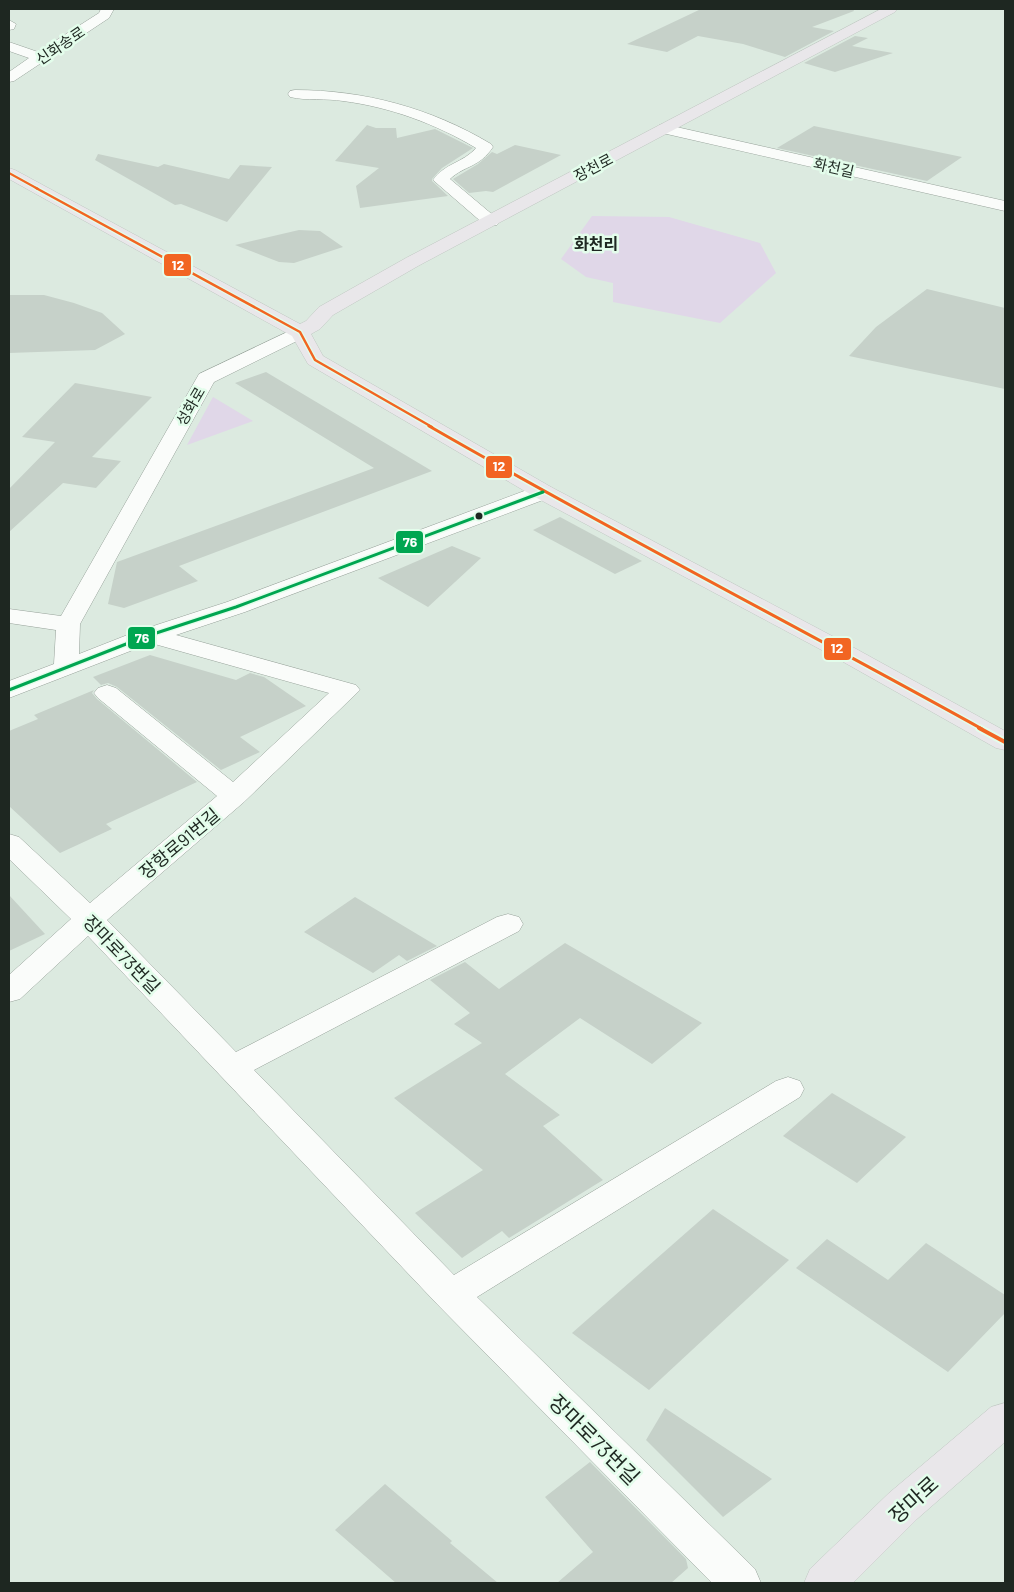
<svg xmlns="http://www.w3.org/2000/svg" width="1014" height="1592" viewBox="0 0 1014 1592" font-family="Barlow,'Noto Sans KR',sans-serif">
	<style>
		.green { fill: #e0d7e8 }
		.building { fill: #c6d1c9 }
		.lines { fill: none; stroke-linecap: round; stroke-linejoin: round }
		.minor-casing { stroke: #97a29a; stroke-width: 1 }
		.major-casing { stroke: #c1c8c3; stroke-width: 1 }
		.minor { fill: #fafcfa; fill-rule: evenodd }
		.major { fill: #e9e7ea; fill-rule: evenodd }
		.bus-1-far3-casing { stroke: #e3fdeb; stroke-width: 4 }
		.bus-1-far2-casing { stroke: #e3fdeb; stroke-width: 5 }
		.bus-1-far1-casing { stroke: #e3fdeb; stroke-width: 6 }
		.bus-1-casing { stroke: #e3fdeb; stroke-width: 8 }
		.bus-2-casing { stroke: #e3fdeb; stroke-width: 6 }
		.bus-1-far3 { stroke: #f26522; stroke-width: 2 }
		.bus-1-far2 { stroke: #f26522; stroke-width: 2.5 }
		.bus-1-far1 { stroke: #f26522; stroke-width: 3 }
		.bus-1 { stroke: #f26522; stroke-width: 4 }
		.bus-2 { stroke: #00a651; stroke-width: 3 }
		.bus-dot { fill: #1e2721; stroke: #e3fdeb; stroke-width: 2 }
		.labels { text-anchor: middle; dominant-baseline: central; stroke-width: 5; stroke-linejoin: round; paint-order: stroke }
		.far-street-label { font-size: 15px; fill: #1e2721; stroke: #e3fdeb }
		.far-quarter-label { font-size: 16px; font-weight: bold; fill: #1e2721; stroke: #e3fdeb }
		.street-label { font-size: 18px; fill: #1e2721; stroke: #e3fdeb }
		.near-street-label { font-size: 21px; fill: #1e2721; stroke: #e3fdeb }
		.line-badge { stroke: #e3fdeb; stroke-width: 2 }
		.badge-label { font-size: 14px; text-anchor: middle; font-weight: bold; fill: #fff }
	</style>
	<rect width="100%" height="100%" fill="#dceae0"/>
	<!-- green -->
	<g class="green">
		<path d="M592,216L669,217L760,243L776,273L720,323L613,302V283L586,277L561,259Z"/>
		<path d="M213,397L253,421L187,445Z"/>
	</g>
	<!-- building -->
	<g class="building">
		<path d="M701,9H853L854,11L812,27L834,31L785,57L743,44L698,36L667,52L627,44Z"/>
		<path d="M855,36L868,38L852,46L893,53L835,72L804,63Z"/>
		<path d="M367,125L376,128H396L397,138L435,129L473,148L442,168L432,179V181L448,196L360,208L356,186L379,168L335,161Z"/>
		<path d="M814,126L962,157L927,181L777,148Z"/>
		<path d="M515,145L561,155L493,192L486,191L469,193L453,179L478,164L492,152L497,154Z"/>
		<path d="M98,154L158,167L164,164L229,179L240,165L272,167L227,222L181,204L175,205L95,160Z"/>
		<path d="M299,230L320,231L343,247L294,263L279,262L235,245Z"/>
		<path d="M927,289L1005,308V389L849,356L876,327Z"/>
		<path d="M9,295H44L74,303L102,313L125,334L95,350L9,353Z"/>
		<path d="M266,372L432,471L179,566L198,581L124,608L108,604L117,562L374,468L235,383Z"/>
		<path d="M75,383L152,397L92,457L121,461L96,488L63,483L9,532V489L55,442L22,437Z"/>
		<path d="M560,517L642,561L615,574L533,530Z"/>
		<path d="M452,546L481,558L428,607L378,578Z"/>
		<path d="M150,655L236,680L250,673L264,677L306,706L240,737L260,752L221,770L117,687L108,683L101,685L93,677Z"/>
		<path d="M94,690L92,693L97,699L197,782L106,824L112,829L60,853L9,806V731L38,719L34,715Z"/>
		<path d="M9,895L45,934L9,951Z"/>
		<path d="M355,897L437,946L407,961L399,955L373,973L304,932Z"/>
		<path d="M565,943L702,1023L652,1064L580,1018L505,1074L560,1115L543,1126L603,1180L509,1238L502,1231L462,1258L415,1213L483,1170L394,1098L482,1043L454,1024L470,1013L430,980L465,962L499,989Z"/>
		<path d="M832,1093L906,1137L857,1183L783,1136Z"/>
		<path d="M713,1209L789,1260L649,1390L572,1333Z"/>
		<path d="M827,1239L888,1280L926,1243L1005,1295V1313L948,1372L796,1268Z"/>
		<path d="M665,1408L772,1479L723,1517L646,1440Z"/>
		<path d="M590,1462L686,1559L688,1568L671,1583H557L593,1552L545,1497Z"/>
		<path d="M385,1484L452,1541L450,1543L498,1583H396L335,1530Z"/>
	</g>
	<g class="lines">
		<defs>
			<g id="minor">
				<path d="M101,9H114L109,18L14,81L9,82V72L29,58L9,51V42L38,52L99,13Z"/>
				<path d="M9,20L16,24L14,29L9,30Z"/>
				<path d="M295,90C364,90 431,108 491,144L493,147C479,168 465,165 450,179L500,221L497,225H485L433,180C445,163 463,163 476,148C436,124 390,107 343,101C326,98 307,101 290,97L288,94L290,91Z"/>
				<path d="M663,124L1005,201V211L658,132L655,129L658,126Z"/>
				<path d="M300,326L307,328L310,332L307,336L214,382L80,624L79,654L135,632L227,602L535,487L543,485L551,487L554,492L551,497L245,612L176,635L356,685L360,690L244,802L107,920L236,1052L497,917L508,914L519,917L523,924L519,931L254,1070L454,1275L776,1081L788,1077L800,1081L804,1089L800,1097L477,1297L755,1569L761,1583H712L438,1305L88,936L20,999L9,1002V975L71,919L9,859V834L19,837L90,903L217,796L98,698L94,693L98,688L107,685L116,688L233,782L329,693L151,643L9,698V681L54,664L56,630L9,623V609L61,616L199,374Z"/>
			</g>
			<g id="major">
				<path d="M881,9H897L895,12L418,266L333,315L320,329L311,334L323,356L551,487L849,645L1005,731V750L996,748L831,655L535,497L308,364L292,336L9,179V168L15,170L300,324L306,321L319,307L406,258Z"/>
				<path d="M1005,1403V1442L917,1519L853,1583H804L810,1569L889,1493L991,1407Z"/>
			</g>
		</defs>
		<!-- minor casing -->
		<use href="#minor" class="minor-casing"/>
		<!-- major casing -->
		<use href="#major" class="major-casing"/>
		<!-- minor -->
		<use href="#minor" class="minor"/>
		<!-- major -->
		<use href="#major" class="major"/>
		<defs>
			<path id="bus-1-far3" d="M9,173L38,189"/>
			<path id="bus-1-far2" d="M36,188L300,332L315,360L432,427"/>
			<path id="bus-1-far1" d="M429,426C611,531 798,627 982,729"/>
			<path id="bus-1" d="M979,728L1005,742"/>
			<path id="bus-2" d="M9,690L144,637L236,607L543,492"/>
		</defs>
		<!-- bus-1-far3 casing -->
		<use href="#bus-1-far3" class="bus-1-far3-casing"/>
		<!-- bus-1-far2 casing -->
		<use href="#bus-1-far2" class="bus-1-far2-casing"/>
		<!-- bus-1-far1 casing -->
		<use href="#bus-1-far1" class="bus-1-far1-casing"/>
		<!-- bus-1 casing -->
		<use href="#bus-1" class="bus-1-casing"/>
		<!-- bus-2 casing -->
		<use href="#bus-2" class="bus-2-casing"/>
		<!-- bus-1-far3 -->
		<use href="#bus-1-far3" class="bus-1-far3"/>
		<!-- bus-1-far2 -->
		<use href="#bus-1-far2" class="bus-1-far2"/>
		<!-- bus-1-far1 -->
		<use href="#bus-1-far1" class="bus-1-far1"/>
		<!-- bus-1 -->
		<use href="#bus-1" class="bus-1"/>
		<!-- bus-2 -->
		<use href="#bus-2" class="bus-2"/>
	</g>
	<!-- markers -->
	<circle class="bus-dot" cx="479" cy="516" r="4.5"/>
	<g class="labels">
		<!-- far-street labels -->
		<g class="far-street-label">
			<text transform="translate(60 45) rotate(-34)">신화송로</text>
			<text transform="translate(593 167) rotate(-28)">장천로</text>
			<text transform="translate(834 167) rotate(13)">화천길</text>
			<text transform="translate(190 406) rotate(-60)">성화로</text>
		</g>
		<!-- far-quarter labels -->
		<g class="far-quarter-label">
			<text x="596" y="243">화천리</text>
		</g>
		<!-- street labels -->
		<g class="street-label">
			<text transform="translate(179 843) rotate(-40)">장항로91번길</text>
			<text transform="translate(122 954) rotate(46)">장마로73번길</text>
		</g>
		<!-- near-street labels -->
		<g class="near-street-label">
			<text transform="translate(595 1439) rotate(45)">장마로73번길</text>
			<text transform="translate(913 1499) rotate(-42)">장마로</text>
		</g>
	</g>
	<g class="line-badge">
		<rect x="163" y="253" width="29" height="24" rx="5" fill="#f26522"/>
		<rect x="485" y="455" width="28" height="24" rx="5" fill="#f26522"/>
		<rect x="395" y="530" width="29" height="24" rx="5" fill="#00a651"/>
		<rect x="127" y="626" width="29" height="24" rx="5" fill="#00a651"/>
		<rect x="823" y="637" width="29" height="24" rx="5" fill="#f26522"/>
	</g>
	<g class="badge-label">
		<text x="178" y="270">12</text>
		<text x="499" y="471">12</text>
		<text x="410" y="547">76</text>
		<text x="142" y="643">76</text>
		<text x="837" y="653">12</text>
	</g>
	<!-- border -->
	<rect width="1014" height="1592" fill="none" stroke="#1e2721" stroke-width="20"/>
</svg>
